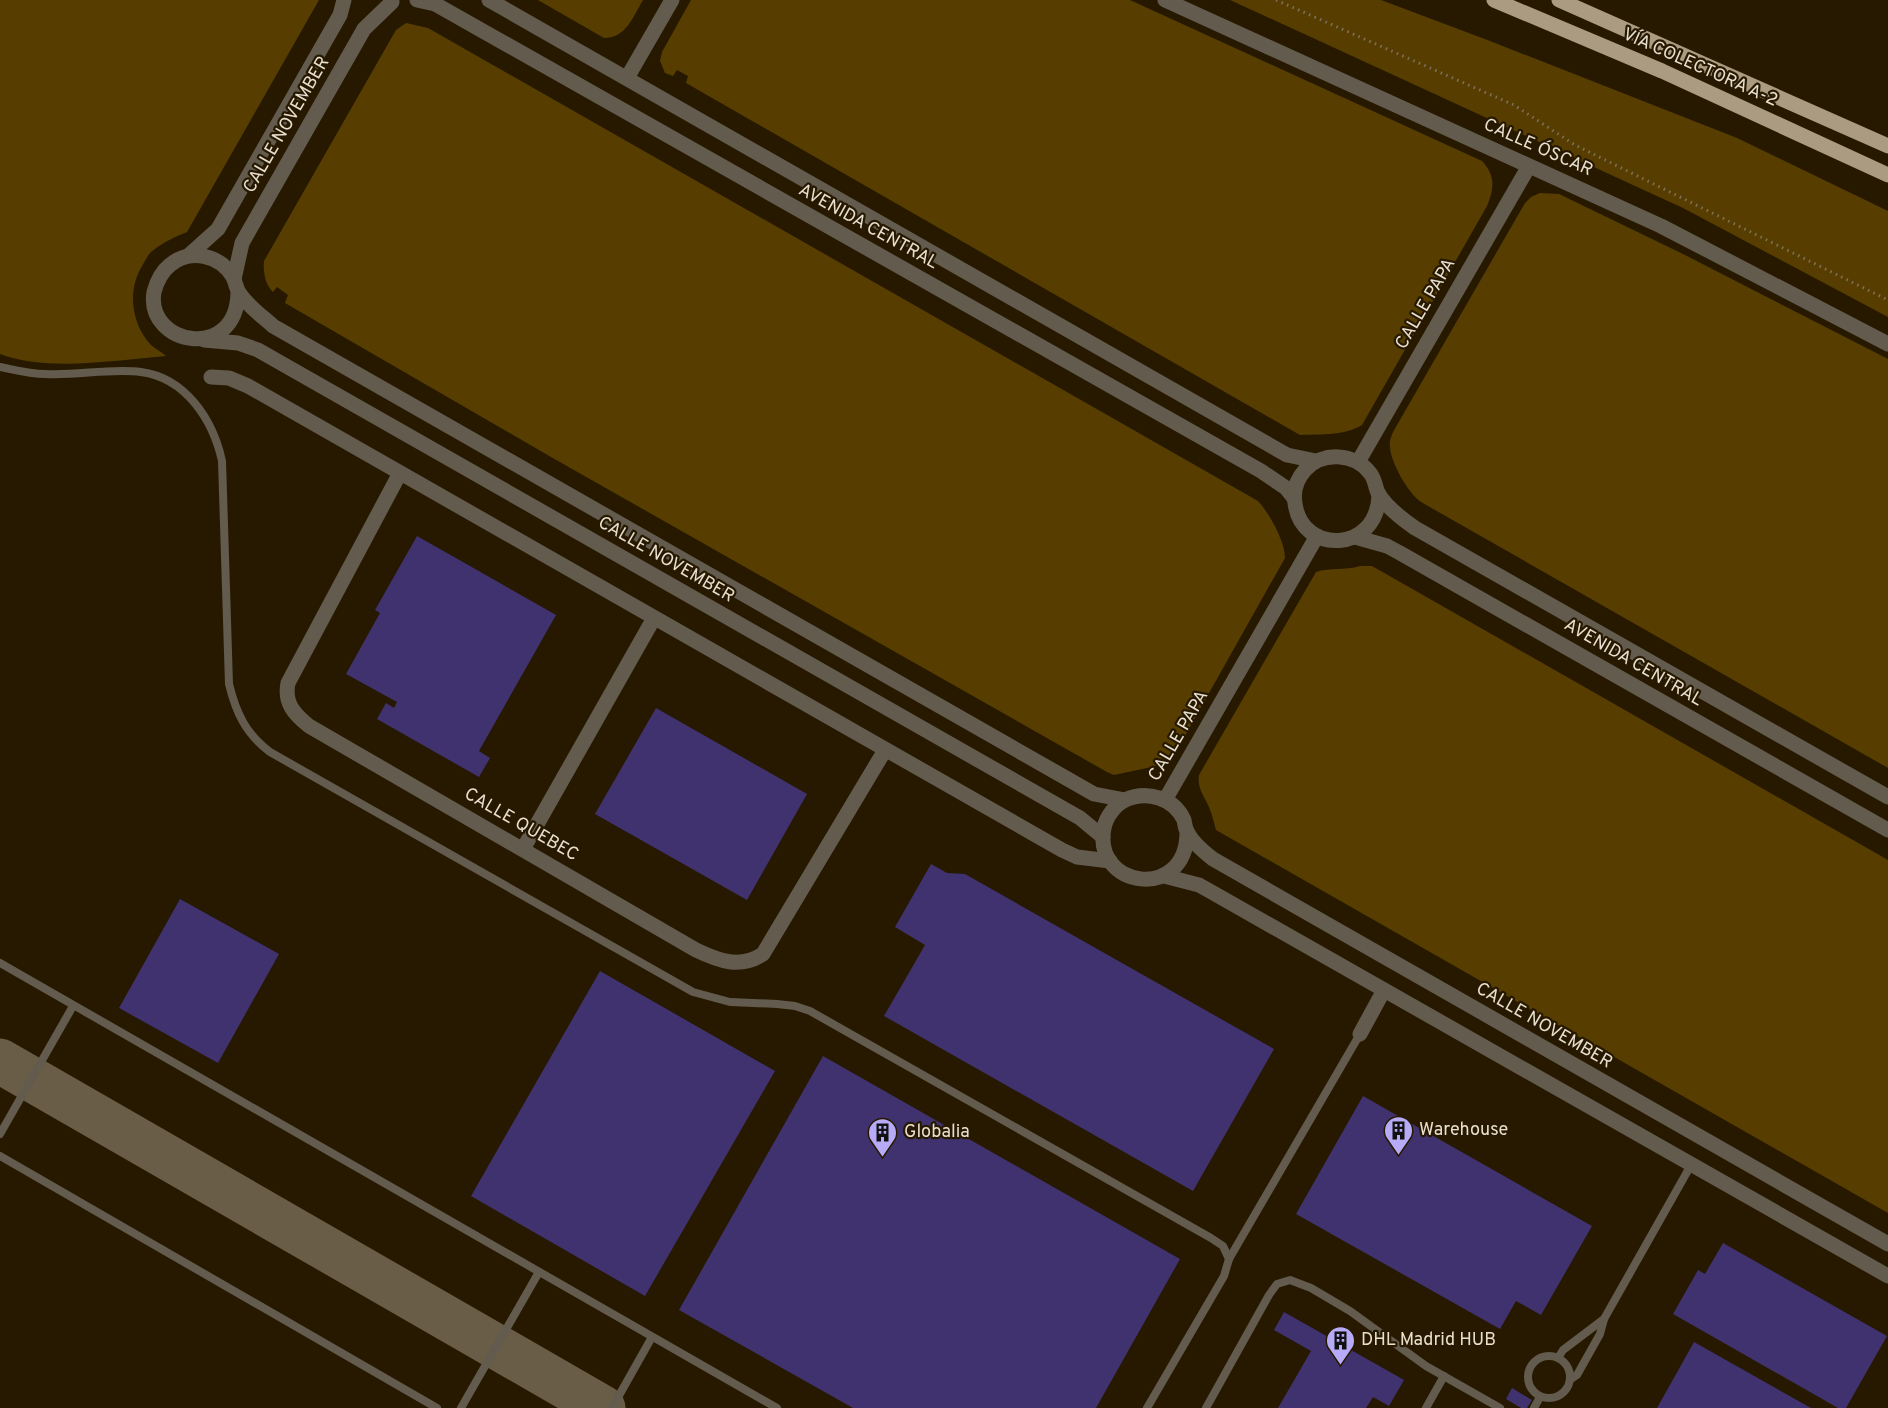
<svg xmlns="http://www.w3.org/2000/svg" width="1888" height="1408" viewBox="0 0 1888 1408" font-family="Overpass,sans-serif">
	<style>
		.grass { fill: #573e00 }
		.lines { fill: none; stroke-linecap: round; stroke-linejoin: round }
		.taxiway { stroke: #695d47; stroke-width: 45 }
		.building { fill: #3f326e }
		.path { stroke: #7d715c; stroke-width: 3; stroke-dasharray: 1.5 4.5; stroke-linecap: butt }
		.lane { stroke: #625b4e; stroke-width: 8 }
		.street { stroke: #625b4e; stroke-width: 15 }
		.primary { stroke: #aa9b81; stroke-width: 15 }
		.labels { text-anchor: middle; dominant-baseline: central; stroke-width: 4.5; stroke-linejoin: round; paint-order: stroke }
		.street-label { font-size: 18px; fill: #e8dfcf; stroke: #271900 }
		.poi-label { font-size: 18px; fill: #e8dfcf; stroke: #271900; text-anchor: start }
	</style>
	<rect width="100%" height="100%" fill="#271900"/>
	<!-- grass -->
	<g class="grass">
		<path d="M0,0H319L187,232C174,237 162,243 151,252C147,256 144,263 141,268C127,292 132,325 151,345C155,349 162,352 166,356C117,360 47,372 0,354Z"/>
		<path d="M538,0H643C633,17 626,38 604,38Z"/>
		<path d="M691,0H1130L1482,161C1496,176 1494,189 1487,206L1362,425C1344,436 1321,434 1300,435L686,83L688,76L677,70L673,76L665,73L660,61L662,52Z"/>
		<path d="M1230,0H1381L1490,41L1737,138L1888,211V317L1683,208Z"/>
		<path d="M406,23L428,28L1258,501C1269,513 1285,541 1285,558L1177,750L1170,760L1161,765L1114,775L1107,772L551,457L285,303L288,295L277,287L273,292C265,284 263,272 264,261L396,30Z"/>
		<path d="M1540,193L1559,194L1683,254L1888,359V768L1421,502C1408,493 1391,463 1390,447C1389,442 1391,437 1393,432L1525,203L1531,197Z"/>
		<path d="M1360,566H1372L1888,860V1213L1216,830C1214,823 1212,814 1209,807C1204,796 1197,788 1199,775L1316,572C1330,567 1345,571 1360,566Z"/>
	</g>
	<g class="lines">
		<!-- taxiway -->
		<path class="taxiway" d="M0,1061L603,1408"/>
	</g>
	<!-- building -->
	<g class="building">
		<path d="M417,536L556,615L479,751L490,758L479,777L377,719L386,703L394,708L397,702L346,674L380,613L375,610Z"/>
		<path d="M656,708L807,794L747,900L595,814Z"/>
		<path d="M931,864L947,873L965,874L1274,1049L1193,1191L884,1016L925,945L895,927Z"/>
		<path d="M180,899L279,954L218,1063L119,1008Z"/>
		<path d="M600,971L775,1071L645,1296L471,1196Z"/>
		<path d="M823,1056L1180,1259L1096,1408H853L679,1310Z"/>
		<path d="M1363,1096L1592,1226L1541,1315L1516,1301L1500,1329L1296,1214Z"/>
		<path d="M1723,1243L1887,1336L1846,1408H1838L1673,1314L1698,1270L1705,1274Z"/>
		<path d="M1284,1312L1404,1380L1389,1406L1373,1397L1366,1408H1278L1311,1351L1274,1330Z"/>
		<path d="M1694,1342L1811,1408H1657Z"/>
		<path d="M1512,1388L1532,1400L1527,1408H1521L1506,1399Z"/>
	</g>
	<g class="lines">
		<!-- path -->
		<path class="path" d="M1276,0L1514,105L1575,145L1888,300"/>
		<!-- lane -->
		<g class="lane">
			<path d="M0,367C15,370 30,374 45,374C77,376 109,368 141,372C186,378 213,420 222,461L229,684C236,713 246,734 270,752L693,992L730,1002L777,1004L795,1006L810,1011L1211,1238L1223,1246L1229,1259"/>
			<path d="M0,963L777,1408"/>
			<path d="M0,1134L73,1006"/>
			<path d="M0,1156L437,1408"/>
			<circle cx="1549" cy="1377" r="21"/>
			<path d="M1558,1358L1563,1350L1604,1319"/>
			<path d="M1571,1379L1577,1375L1600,1334L1604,1319L1691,1165"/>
			<path d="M461,1408L539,1272"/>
			<path d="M612,1408L652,1337"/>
			<path d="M1147,1408L1224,1276L1229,1259L1360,1034"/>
			<path d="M1206,1408L1269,1295L1277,1284L1290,1280L1311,1288L1350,1311L1426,1366L1500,1408"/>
			<path d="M1426,1408L1444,1376"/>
			<path d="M1534,1408L1540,1397"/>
		</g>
		<!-- street -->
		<g class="street">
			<path d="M417,0L435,4L451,13L1261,471L1286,488L1294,498"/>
			<path d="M489,0L1287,455L1316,461"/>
			<path d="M1165,0L1661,226L1888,344"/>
			<path d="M627,78L672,0"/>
			<path d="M189,255L218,229L340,15L344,0"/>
			<path d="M234,279L242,243L364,29L392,2"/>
			<path d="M238,292C237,363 145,345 154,292C157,281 161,272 170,265C190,248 220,255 233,277C236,283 236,289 240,294C249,307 262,316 273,326L1094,794L1125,800"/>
			<path d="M204,340L238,343L258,350L1080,818L1103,837"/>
			<path d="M211,377L229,378L248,386L1062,850L1077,857L1110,861"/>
			<path d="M1358,462L1529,166"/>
			<path d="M400,473L288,683C284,703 294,714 309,726L696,950C719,961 740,969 763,954L885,750"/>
			<path d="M1379,494C1378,554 1301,555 1295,503C1293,491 1297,479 1305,470C1322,451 1355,453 1370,473C1375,479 1375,486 1378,493C1386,507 1402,519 1415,528L1888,797"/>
			<path d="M1355,537L1387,546L1400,553L1888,830"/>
			<path d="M1165,800L1317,536"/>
			<path d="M1187,833C1186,902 1092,888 1104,828C1106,817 1115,805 1125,800C1147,790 1174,798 1184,820C1185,824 1185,829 1188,833C1193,843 1204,852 1213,859L1888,1244"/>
			<path d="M523,849L654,618"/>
			<path d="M1164,876L1199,885L1208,890L1888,1276"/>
			<path d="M1360,1034L1384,990"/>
		</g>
		<!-- primary -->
		<g class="primary">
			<path d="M1494,0L1662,71L1888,175"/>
			<path d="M1559,0L1888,146"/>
		</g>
	</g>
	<!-- icons -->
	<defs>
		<symbol id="building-pin" viewBox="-11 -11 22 30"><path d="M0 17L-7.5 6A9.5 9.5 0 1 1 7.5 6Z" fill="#b7abf8" stroke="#271900"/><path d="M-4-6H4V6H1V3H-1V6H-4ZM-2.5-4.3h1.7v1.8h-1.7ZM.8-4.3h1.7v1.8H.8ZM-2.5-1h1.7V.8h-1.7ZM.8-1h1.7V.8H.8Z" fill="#111"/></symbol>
	</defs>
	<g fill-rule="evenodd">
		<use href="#building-pin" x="1382" y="1114" width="33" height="45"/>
		<use href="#building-pin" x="866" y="1116" width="33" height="45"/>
		<use href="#building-pin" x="1324" y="1324" width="33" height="45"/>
	</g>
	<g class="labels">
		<!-- street labels -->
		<g class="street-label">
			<text transform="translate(1700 68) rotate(24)">VÍA COLECTORA A-2</text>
			<text transform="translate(287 125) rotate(-60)">CALLE NOVEMBER</text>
			<text transform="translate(1538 148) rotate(24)">CALLE ÓSCAR</text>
			<text transform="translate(868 227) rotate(29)">AVENIDA CENTRAL</text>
			<text transform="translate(1426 304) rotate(-60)">CALLE PAPA</text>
			<text transform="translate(666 560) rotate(30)">CALLE NOVEMBER</text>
			<text transform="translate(1633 663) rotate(30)">AVENIDA CENTRAL</text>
			<text transform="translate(1179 736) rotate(-60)">CALLE PAPA</text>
			<text transform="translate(521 825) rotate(30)">CALLE QUEBEC</text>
			<text transform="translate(1544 1026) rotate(30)">CALLE NOVEMBER</text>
		</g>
		<!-- poi labels -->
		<g class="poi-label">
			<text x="1419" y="1130">Warehouse</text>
			<text x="904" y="1132">Globalia</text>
			<text x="1361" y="1340">DHL Madrid HUB</text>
		</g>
	</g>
</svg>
